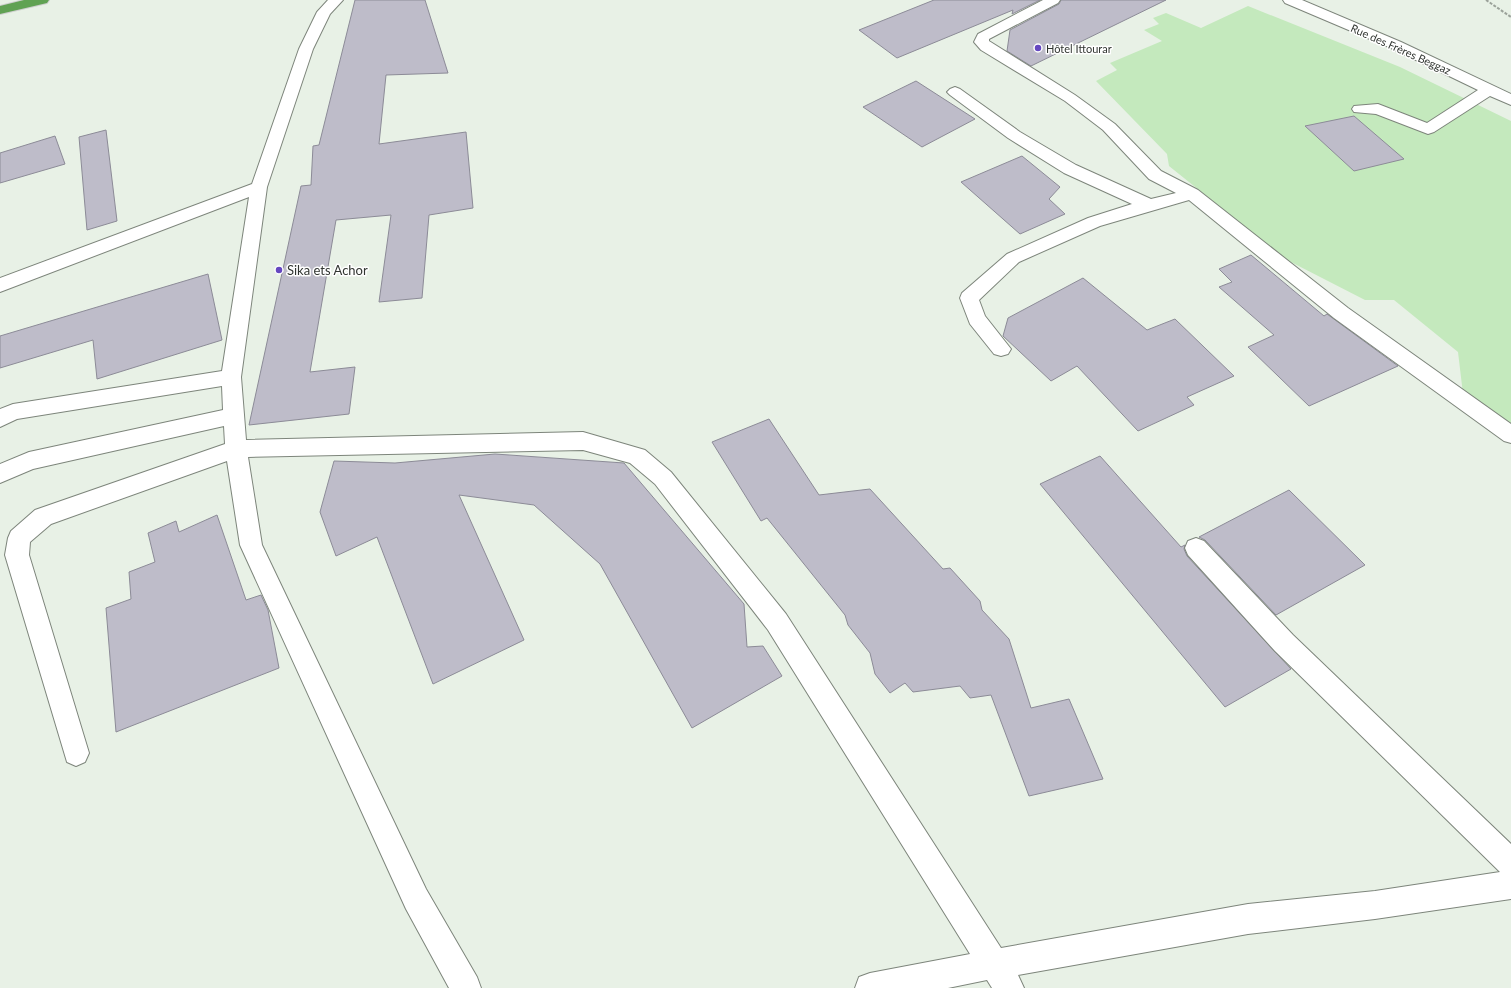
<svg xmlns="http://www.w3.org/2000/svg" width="1511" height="988" viewBox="0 0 1511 988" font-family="Lato,sans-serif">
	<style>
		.green { fill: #c4e9bd }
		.building { fill: #bebcc9; stroke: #8c8b97 }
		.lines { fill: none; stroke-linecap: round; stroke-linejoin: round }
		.minor-casing { stroke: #7d857b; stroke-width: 2 }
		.highway-casing { stroke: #cecfce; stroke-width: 2 }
		.path { stroke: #9ba29a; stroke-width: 2; stroke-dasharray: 3 1.5; stroke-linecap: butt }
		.minor { fill: #fff; fill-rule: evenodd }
		.highway { fill: #60a253; fill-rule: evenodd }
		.poi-dot { fill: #6547c0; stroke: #fff; stroke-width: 1.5 }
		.labels { text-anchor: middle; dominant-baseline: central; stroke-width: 3; stroke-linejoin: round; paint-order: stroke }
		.far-poi-label { font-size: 11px; fill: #313531; stroke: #fff; text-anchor: start }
		.far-street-label { font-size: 11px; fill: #313531; stroke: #fff }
		.poi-label { font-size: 13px; fill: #313531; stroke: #fff; text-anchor: start }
	</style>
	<rect width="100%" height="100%" fill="#e8f1e6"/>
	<!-- green -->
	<path class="green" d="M1248,6L1400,67L1511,121V429L1463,394L1458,352L1394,300H1365L1285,259L1169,166L1167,154L1096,81L1117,70L1110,63L1162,41L1144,30L1159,24L1153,18L1166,13L1201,28Z"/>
	<!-- building -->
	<g class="building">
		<path d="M355,0H425L448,73L386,75L379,144L466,132L473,208L429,215L422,298L379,302L391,215L336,220L310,372L355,367L349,414L249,425L301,186L311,185L313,146L319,145Z"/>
		<path d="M934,0H1040L1012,14L1013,10L897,58L859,30Z"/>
		<path d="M1061,0H1166L1031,66L1007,51L1010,30L1059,4Z"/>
		<path d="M916,81L975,119L922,147L863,107Z"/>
		<path d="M1354,116L1404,159L1354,171L1305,126Z"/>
		<path d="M106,130L117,221L87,230L79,137Z"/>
		<path d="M55,136L65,164L0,183V153Z"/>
		<path d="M1022,156L1060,187L1049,199L1065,214L1020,234L961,182Z"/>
		<path d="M1251,255L1324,316L1327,314L1398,366L1309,406L1248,347L1274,335L1219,287L1232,282L1219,269Z"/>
		<path d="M208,274L222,340L97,379L93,340L0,368V336Z"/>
		<path d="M1083,278L1147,330L1175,319L1234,376L1187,397L1194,405L1138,431L1077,366L1051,381L1003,336L1008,318Z"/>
		<path d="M769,419L819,495L870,489L943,569L950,568L980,601L982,610L1009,639L1031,708L1069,699L1103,779L1029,796L991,695L970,698L960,686L913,692L905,683L890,693L875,674L870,653L848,625L845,615L767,518L761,521L712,442Z"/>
		<path d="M495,454L624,463L744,604L747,647L763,646L782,676L692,728L600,564L534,505L459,495L524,640L433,684L377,537L336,556L320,512L334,461L395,463Z"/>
		<path d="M1100,456L1181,547L1185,545L1184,549L1187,556L1291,669L1225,707L1040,484Z"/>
		<path d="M1289,490L1365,565L1276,615L1205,540L1199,537Z"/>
		<path d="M217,515L246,600L261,595L268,610L279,668L116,732L106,608L131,599L129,572L155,562L148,533L176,521L179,532Z"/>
	</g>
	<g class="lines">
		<defs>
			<g id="minor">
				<path d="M328,0H343L330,14L313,49L267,187L241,377L246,440L583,432L645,450L671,472L786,614L1001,948L1248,904L1375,891L1500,872L1275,651L1188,555L1185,548L1188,541L1196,538L1204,541L1293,635L1511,844V899L1375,919L1248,934L1018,975L1024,988H992L987,980L948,988H855L859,977L870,973L970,954L768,630L655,484L630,463L583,450L248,457L262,545L426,889L477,977L481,988H449L406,909L240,545L227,461L51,524L30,542L29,555L89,753L85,762L76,766L67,762L5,555L8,538L11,531L35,510L225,444L224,426L33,469L0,483V464L29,452L223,410L222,386L17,419L0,427V409L13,404L222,371L249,197L0,292V278L252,184L299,49L317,12Z"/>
				<path d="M1043,0H1060L1058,3L989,39V41L1075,95L1115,124L1161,171L1198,190L1348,308L1511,424V443L1504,441L1334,318L1189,200L1100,226L1019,262L979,300L985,316L1011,349L1008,354L1001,356L994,354L970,324L960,298L962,293L1007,254L1088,218L1132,204L1064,173L1008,138L950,95L947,92L950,89L955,87L960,89L1020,132L1076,165L1151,199L1176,193L1149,179L1103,130L1065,101L981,50L974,42L978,34Z"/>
				<path d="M1283,0H1302L1401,42L1511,94V105L1490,96L1434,132L1428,134L1376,114L1354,112L1352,109L1354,106L1378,104L1427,123L1478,90L1391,48L1285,3Z"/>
			</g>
			<path id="highway" d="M24,0H49L47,3L0,14V6Z"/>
		</defs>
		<!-- minor casing -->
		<use href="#minor" class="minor-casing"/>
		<!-- highway casing -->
		<use href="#highway" class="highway-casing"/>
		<!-- path -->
		<path class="path" d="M1486,0L1511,17"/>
		<!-- minor -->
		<use href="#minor" class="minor"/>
		<!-- highway -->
		<use href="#highway" class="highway"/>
	</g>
	<!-- markers -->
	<g class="poi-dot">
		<circle cx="1038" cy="48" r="4"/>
		<circle cx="279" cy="270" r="4"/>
	</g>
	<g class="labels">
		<!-- far-poi labels -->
		<g class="far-poi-label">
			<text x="1046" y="48">Hôtel Ittourar</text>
		</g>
		<!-- far-street labels -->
		<g class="far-street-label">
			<text transform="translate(1401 49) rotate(24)">Rue des Frères Beggaz</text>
		</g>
		<!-- poi labels -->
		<g class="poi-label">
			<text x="287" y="270">Sika ets Achor</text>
		</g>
	</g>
</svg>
